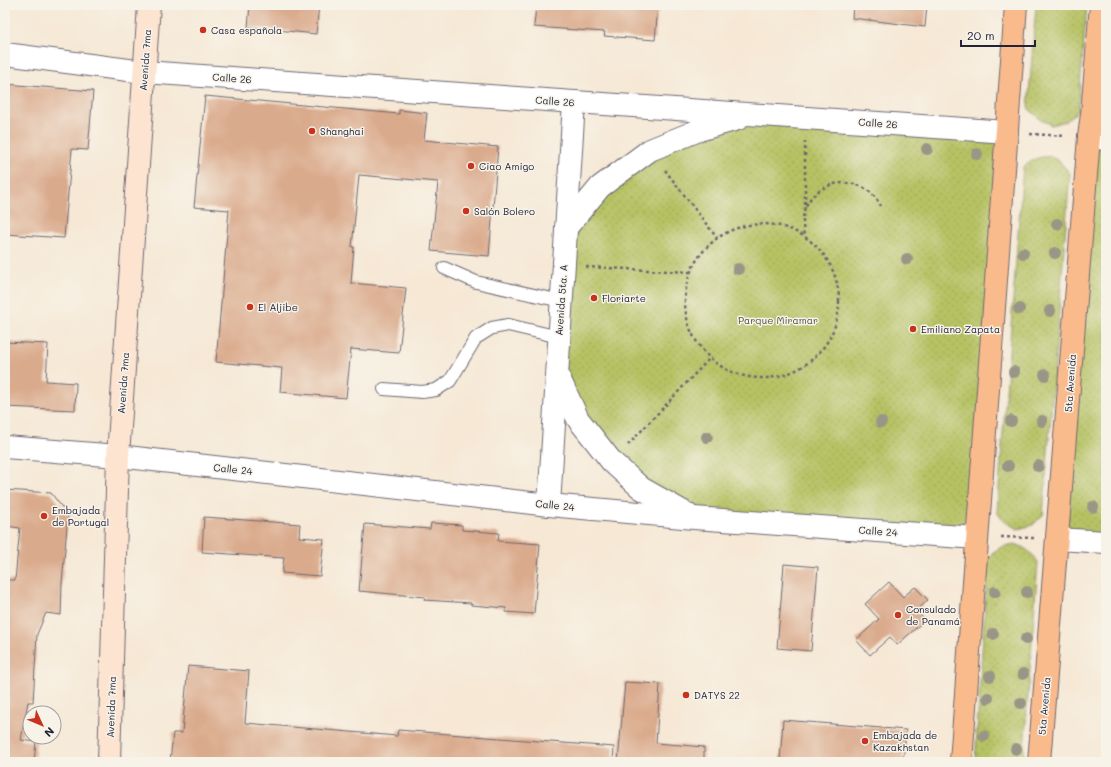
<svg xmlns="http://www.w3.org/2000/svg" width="1111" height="767" viewBox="0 0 1111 767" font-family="Mali,sans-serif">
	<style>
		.park { fill: url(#park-dots); stroke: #6c7250 }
		.building { fill: #daaa8c }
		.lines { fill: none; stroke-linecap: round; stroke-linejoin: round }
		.service-casing { stroke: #6c6771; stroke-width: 14 }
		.minor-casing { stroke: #6c6771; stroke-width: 24 }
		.secondary-casing { stroke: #6c6771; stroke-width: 24 }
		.trunk-casing { stroke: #6c6771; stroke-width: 24 }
		.path { stroke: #6c6771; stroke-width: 2.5; stroke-dasharray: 3 3; stroke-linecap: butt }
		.service { stroke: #fff; stroke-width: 12 }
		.minor { stroke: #fff; stroke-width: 22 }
		.secondary { stroke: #fde4d1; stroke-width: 22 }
		.trunk { stroke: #fabb8c; stroke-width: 22 }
		.tree { fill: #9a9687 }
		.poi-dot { fill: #c8321e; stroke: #f7f3e8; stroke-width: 1.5 }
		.labels { text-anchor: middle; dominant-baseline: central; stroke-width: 3; stroke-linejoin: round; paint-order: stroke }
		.poi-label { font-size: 10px; fill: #22223b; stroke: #f7f3e8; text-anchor: start }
		.street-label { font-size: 10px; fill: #22223b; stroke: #f7f3e8 }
		.park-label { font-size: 10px; fill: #4e5247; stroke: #f7f3e8 }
	</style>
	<defs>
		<pattern id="park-dots" width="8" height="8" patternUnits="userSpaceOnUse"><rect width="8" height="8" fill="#b6c264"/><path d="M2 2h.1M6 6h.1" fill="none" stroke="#9ca658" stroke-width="1.8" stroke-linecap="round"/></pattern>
	</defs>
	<rect width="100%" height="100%" fill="#f7f3e8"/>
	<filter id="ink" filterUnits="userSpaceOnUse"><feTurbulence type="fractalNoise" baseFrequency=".025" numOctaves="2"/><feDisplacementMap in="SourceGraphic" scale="8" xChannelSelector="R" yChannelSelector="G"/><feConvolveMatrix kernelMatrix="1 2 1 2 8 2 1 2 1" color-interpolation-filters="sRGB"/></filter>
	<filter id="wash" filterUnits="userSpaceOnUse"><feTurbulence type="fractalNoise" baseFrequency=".012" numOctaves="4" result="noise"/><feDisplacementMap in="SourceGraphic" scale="16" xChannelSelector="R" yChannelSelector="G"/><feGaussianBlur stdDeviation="0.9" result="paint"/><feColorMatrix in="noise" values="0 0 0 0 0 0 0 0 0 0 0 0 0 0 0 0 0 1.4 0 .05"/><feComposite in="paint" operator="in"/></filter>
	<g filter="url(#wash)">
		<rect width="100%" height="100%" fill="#f6e8d5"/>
		<!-- park -->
		<g class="park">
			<path d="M1036,5H1087L1078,111L1066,121L1051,125L1039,118L1028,108Z"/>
			<path d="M755,115L1007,132L977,538L694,518L641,488L578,419L559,337L566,228L650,150Z"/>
			<path d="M1089,137L1106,139V542L1058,539Z"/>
			<path d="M1049,155L1060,162L1070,173L1043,515L1033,525L1018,529L1005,522L997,512L1023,167L1035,159Z"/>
			<path d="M1015,544C1026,548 1031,552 1038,562L1023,762H975L988,557C997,548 1002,546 1015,544Z"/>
		</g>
		<g id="blocks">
			<!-- building -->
			<g class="building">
				<path d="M250,5H319L316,34L248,27Z"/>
				<path d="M536,5H658L655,40L604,36L605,32L534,27Z"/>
				<path d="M853,5H927L925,27L852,18Z"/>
				<path d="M5,84L93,91L88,150L72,149L64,238L5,234Z"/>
				<path d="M205,96L399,114V110L427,113L424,140L498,147L489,256L431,251L438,182L359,175L352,247H354L351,283L406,288L399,353L351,349L346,398L280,392L282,368L216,362L229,210L194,207Z"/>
				<path d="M5,342L48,344L46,381L76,383L75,410L5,407Z"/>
				<path d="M5,490L51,493L68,515L62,583L61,615L46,613L37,634L33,702H28L21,740L36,742L34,762H5V580H15L20,528L5,526Z"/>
				<path d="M204,517L300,524L299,537L324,539L320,576L282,573L284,558L202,552Z"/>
				<path d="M431,523L462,525V530L499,533L498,541L540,544L534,614L506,612V608L471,605V603L424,600L425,597L359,591L365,524L430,529Z"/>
				<path d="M784,564L818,567L811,651L777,648Z"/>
				<path d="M889,582L903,597L915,587L928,600L916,611L925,620L897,645L890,637L870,655L856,640L879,619L865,604Z"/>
				<path d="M188,666L249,671L245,723L397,736L398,730L614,747L613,762H170L173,733H182Z"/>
				<path d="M625,682L660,684L656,743L704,747V762H618Z"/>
				<path d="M783,720L906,730L903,762H807L780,760Z"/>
			</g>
		</g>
	</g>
	<g filter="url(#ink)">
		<use href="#blocks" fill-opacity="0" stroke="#6c6771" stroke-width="1"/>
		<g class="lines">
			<defs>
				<g id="service">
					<path d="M444,268L476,282L561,301"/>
					<path d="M384,389L422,392L436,390L450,381L476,338L492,328L508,325L559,337"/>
				</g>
				<g id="minor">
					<path d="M5,54L144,72L1007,132"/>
					<path d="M1089,137L1106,139"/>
					<path d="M566,228L600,187L650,150L699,130L738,119"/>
					<path d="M558,376L578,419L612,462L641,488L687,514"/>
					<path d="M5,447L118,456L549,505L694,518L977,538"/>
					<path d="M549,505L574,102"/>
					<path d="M1058,539L1106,542"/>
				</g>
				<path id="secondary" d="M109,762L118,456L149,5"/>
				<g id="trunk">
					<path d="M961,762L1016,5"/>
					<path d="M1039,762L1089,137L1092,114L1101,5"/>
				</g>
			</defs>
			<!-- service casing -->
			<use href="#service" class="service-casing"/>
			<!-- minor casing -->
			<use href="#minor" class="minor-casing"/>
			<!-- secondary casing -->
			<use href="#secondary" class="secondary-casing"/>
			<!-- trunk casing -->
			<use href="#trunk" class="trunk-casing"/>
			<!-- path -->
			<g class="path">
				<path d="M1030,134L1066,136"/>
				<path d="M805,141V208"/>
				<path d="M665,170L717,238"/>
				<circle cx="762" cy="301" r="77"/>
				<path d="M804,235C803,226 802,217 805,208C814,186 841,177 862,187C871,191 876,198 881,206"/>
				<path d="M586,267L690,272"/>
				<path d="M628,445L709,359"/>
				<path d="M1001,537L1034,538"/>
			</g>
			<!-- service -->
			<use href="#service" class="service"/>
			<!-- minor -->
			<use href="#minor" class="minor"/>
			<!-- secondary -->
			<use href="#secondary" class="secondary"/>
			<!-- trunk -->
			<use href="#trunk" class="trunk"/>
		</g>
		<!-- trees -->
		<g class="tree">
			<circle cx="927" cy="149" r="6"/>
			<circle cx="977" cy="154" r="6"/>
			<circle cx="1057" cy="224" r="6"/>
			<circle cx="1023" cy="253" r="6"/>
			<circle cx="1055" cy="253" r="6"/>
			<circle cx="907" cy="259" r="6"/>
			<circle cx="738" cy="269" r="6"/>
			<circle cx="1019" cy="309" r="6"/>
			<circle cx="1050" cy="311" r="6"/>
			<circle cx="1014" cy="372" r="6"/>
			<circle cx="1045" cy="375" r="6"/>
			<circle cx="1011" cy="421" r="6"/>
			<circle cx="1042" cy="421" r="6"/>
			<circle cx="881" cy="422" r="6"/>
			<circle cx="707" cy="437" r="6"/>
			<circle cx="1008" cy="466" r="6"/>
			<circle cx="1038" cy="466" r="6"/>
			<circle cx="1093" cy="507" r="6"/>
			<circle cx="995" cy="592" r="6"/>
			<circle cx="1027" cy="592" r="6"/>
			<circle cx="993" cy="634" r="6"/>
			<circle cx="1026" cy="639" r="6"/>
			<circle cx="1023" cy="674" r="6"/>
			<circle cx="990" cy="676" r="6"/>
			<circle cx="988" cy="698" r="6"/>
			<circle cx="1021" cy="703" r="6"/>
			<circle cx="984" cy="736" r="6"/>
			<circle cx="1016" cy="749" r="6"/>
		</g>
	</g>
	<!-- markers -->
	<g class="poi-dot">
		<circle cx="203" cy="30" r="4"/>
		<circle cx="312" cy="131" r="4"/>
		<circle cx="471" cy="166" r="4"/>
		<circle cx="466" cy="211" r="4"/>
		<circle cx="594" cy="298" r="4"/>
		<circle cx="250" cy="307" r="4"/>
		<circle cx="913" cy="329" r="4"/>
		<circle cx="44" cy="516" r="4"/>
		<circle cx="898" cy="615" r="4"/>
		<circle cx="686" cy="695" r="4"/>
		<circle cx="865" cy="741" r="4"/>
	</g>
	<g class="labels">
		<!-- poi labels -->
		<g class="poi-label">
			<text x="211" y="30">Casa española</text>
			<text x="320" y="131">Shanghai</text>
			<text x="479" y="166">Ciao Amigo</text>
			<text x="474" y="211">Salón Bolero</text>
			<text x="602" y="298">Floriarte</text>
			<text x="258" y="307">El Aljibe</text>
			<text x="921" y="329">Emiliano Zapata</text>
			<text x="52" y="510">Embajada<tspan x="52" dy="12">de Portugal</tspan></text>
			<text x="906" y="609">Consulado<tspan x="906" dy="12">de Panamá</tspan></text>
			<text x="694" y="695">DATYS 22</text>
			<text x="873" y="735">Embajada de<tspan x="873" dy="12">Kazakhstan</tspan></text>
		</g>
		<!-- street labels -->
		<g class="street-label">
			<text transform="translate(145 60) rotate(-86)">Avenida 7ma</text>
			<text transform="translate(232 78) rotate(4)">Calle 26</text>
			<text transform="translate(555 101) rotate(4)">Calle 26</text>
			<text transform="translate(878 123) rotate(4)">Calle 26</text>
			<text transform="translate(561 300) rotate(-86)">Avenida 5ta. A</text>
			<text transform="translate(123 383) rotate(-86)">Avenida 7ma</text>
			<text transform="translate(1070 383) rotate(-86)">5ta Avenida</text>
			<text transform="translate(233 469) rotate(6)">Calle 24</text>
			<text transform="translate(555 505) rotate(6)">Calle 24</text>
			<text transform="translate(878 531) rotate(4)">Calle 24</text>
			<text transform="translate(1044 706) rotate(-85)">5ta Avenida</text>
			<text transform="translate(111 707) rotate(-88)">Avenida 7ma</text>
		</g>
		<!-- park labels -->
		<g class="park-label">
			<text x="778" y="320">Parque Miramar</text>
		</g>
	</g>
	<!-- margin -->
	<rect width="1111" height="767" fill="none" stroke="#f7f3e8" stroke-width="20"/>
	<!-- north arrow -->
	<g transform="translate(42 725) rotate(134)"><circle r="19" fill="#f7f3e8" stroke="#a29fa3"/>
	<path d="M0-3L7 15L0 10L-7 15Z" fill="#c8321e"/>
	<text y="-6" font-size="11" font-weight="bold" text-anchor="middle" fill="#22223b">N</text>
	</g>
	<!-- scale -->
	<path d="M961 40v6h74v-6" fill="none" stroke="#22223b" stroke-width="2"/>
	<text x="967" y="40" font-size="12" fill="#22223b" stroke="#f7f3e8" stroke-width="3" paint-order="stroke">20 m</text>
</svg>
